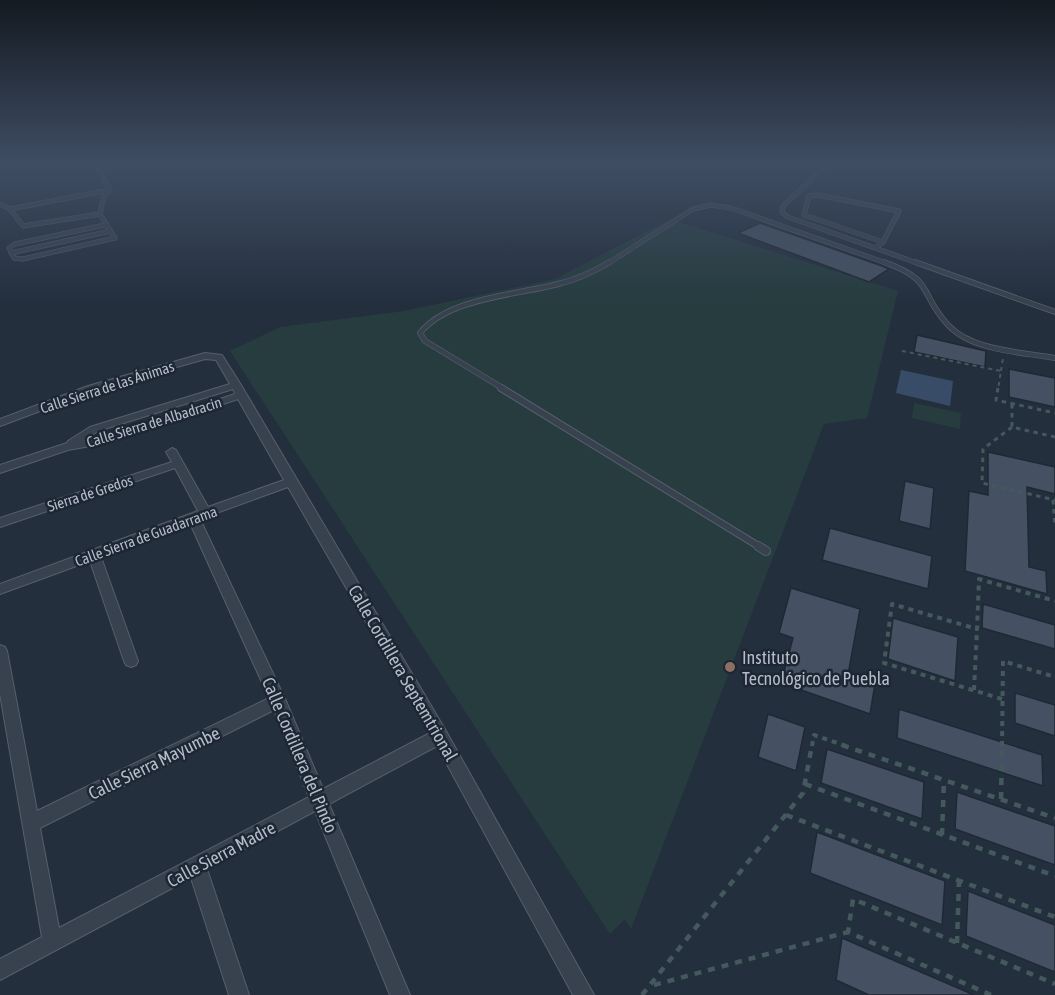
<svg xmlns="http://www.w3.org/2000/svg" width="1055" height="995" viewBox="0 0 1055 995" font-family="'Asap Condensed',sans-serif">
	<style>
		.green { fill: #263c3f }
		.water { fill: #394c67 }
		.building { fill: #455162; stroke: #1f2835; stroke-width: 1.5 }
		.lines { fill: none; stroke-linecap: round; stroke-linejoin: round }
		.service-far3-casing { stroke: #565f6c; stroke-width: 5 }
		.service-far2-casing { stroke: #565f6c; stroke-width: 6 }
		.service-far1-casing { stroke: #565f6c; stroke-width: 8 }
		.service-casing { stroke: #565f6c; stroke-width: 10 }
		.minor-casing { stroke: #565f6c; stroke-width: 2 }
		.path-far3 { stroke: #44595c; stroke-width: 2; stroke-dasharray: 4 4; stroke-linecap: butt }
		.path-far2 { stroke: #44595c; stroke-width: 3; stroke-dasharray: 4.5 4.5; stroke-linecap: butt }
		.path-far1 { stroke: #44595c; stroke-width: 4; stroke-dasharray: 5 5; stroke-linecap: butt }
		.path { stroke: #44595c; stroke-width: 4.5; stroke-dasharray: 7 7; stroke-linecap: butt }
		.service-far3 { stroke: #38414e; stroke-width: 4 }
		.service-far2 { stroke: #38414e; stroke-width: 4.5 }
		.service-far1 { stroke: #38414e; stroke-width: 6 }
		.service { stroke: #38414e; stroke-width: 8 }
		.minor { fill: #38414e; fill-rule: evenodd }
		.education-dot { fill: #8d6e63; stroke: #1d2633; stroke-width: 2 }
		.labels { text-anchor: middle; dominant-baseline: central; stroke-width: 5; stroke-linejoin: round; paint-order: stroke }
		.street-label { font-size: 15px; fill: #b4bcc9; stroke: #1d2633 }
		.near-poi-label { font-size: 18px; fill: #b4bcc9; stroke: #1d2633; text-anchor: start }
		.near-street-label { font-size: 18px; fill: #b4bcc9; stroke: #1d2633 }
	</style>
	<rect width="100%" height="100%" fill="#242f3e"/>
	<!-- green -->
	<g class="green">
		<path d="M670,219L898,291L867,418L824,424L631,929L625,919L610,934L230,351L280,327L404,311L555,279Z"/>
		<path d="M914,403L961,413L960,429L912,418Z"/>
	</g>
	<!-- water -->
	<path class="water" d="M901,370L953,381L950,406L896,393Z"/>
	<!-- building -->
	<g class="building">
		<path d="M760,223L882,266L889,269L869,282L738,233Z"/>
		<path d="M917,335L986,351L985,367L914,352Z"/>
		<path d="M1009,369L1055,378V407L1009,397Z"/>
		<path d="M988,452L1055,467V494L1027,487L1029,567L1046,571L1047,594L965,571L969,491L988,495Z"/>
		<path d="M905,481L934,488L930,529L899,521Z"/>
		<path d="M830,528L932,556L928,589L822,560Z"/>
		<path d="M791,588L860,609L848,675L875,684L870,714L781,683L793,638L779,633Z"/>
		<path d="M983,604L1055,625V649L982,628Z"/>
		<path d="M893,618L958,637L955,681L888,659Z"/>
		<path d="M1015,693L1055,705V736L1015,723Z"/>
		<path d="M899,709L1042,755L1043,786L897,738Z"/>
		<path d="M768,714L805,727L796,771L758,757Z"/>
		<path d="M827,749L924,782L922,819L821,783Z"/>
		<path d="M957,792L1055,826V865L955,829Z"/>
		<path d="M817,832L945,881L942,925L810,873Z"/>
		<path d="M968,891L1055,925V972L966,936Z"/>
		<path d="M842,938L974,995H869L836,980Z"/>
	</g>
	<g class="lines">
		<defs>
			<g id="service-far3">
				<path d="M96,163L110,190L10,209L23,226L100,214L115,238L23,259L14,258L9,248L15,244L105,225"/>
				<path d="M829,163L783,206L782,212L788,217L920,264"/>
				<path d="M818,195L899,211L883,242L804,215L809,196Z"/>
				<path d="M0,204L10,209"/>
				<path d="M100,214L104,196L109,190"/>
				<path d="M876,247L883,242"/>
				<path d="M11,253L111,231"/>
				<path d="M607,264L693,209L711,205L731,208L889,264"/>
			</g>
			<g id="service-far2">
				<path d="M884,262C937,281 918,294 949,326C973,351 1022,352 1055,358"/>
				<path d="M915,262L1055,312"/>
				<path d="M504,389L425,341L420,333C448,298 516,295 558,284C576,280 593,272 610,262"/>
			</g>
			<path id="service-far1" d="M501,388L760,547"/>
			<path id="service" d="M758,546L766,551"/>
			<path id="minor" d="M205,353L222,355L241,385L446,731L594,995H573L437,746L329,804L410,995H390L315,811L207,869L249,995H229L191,878L0,980V959L42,937L0,694V645L5,647L7,651L37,811L269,698L190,523L101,557L138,661L136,665L131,667L126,665L124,661L90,561L0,594V584L198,511L175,468L0,527V518L172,462L166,452L172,448L176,450L208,507L284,480L238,399L107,443L68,450L0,473V465L67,443L68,441L90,427L230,384L216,360L205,359L96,390L0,426V419L88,386ZM233,389L235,394L101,438L83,441L98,431ZM288,487L430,733L323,789L286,701L200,519ZM274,710L309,797L59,928L40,828Z"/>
		</defs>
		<!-- service-far3 casing -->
		<use href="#service-far3" class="service-far3-casing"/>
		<!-- service-far2 casing -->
		<use href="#service-far2" class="service-far2-casing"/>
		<!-- service-far1 casing -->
		<use href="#service-far1" class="service-far1-casing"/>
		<!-- service casing -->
		<use href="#service" class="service-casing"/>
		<!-- minor casing -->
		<use href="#minor" class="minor-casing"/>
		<!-- path-far3 -->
		<g class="path-far3">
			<path d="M902,351L1001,371L998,389"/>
			<path d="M1001,371L1003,358"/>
		</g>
		<!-- path-far2 -->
		<g class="path-far2">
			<path d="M998,388L996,400L1055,413"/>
			<path d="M1012,404V427L1055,437"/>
			<path d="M1012,427L983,449L982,483L1055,500"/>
			<path d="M1053,500L1055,527"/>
		</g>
		<!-- path-far1 -->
		<g class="path-far1">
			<path d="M974,690L977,629"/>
			<path d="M1002,699L884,663L892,604L977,629L979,579L1055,601"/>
			<path d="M812,746L814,735L846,746"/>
			<path d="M1002,746L1003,661L1055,677"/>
		</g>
		<!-- path -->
		<g class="path">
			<path d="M842,745L1055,818"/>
			<path d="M805,784L1055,876"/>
			<path d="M1001,799L1002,745"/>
			<path d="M786,815L1055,917"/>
			<path d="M942,835L944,780"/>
			<path d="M957,943L959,881"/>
			<path d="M654,985L848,932"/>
			<path d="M642,995L803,793L812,745"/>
			<path d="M991,995L848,932L853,899L1055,984"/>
		</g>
		<!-- service-far3 -->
		<use href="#service-far3" class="service-far3"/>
		<!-- service-far2 -->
		<use href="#service-far2" class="service-far2"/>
		<!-- service-far1 -->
		<use href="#service-far1" class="service-far1"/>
		<!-- service -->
		<use href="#service" class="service"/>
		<!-- minor -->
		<use href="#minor" class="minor"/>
	</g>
	<!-- sky -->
	<linearGradient id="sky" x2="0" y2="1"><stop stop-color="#141a22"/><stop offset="0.54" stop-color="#3f4d63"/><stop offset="1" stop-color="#3f4d63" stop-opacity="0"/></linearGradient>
	<rect width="1055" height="302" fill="url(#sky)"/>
	<!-- markers -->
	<circle class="education-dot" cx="730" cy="667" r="6"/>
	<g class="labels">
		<!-- street labels -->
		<g class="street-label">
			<text transform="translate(107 387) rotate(-18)">Calle Sierra de las Ánimas</text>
			<text transform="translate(154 422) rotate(-17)">Calle Sierra de Albadracin</text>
			<text transform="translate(90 493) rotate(-18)">Sierra de Gredos</text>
			<text transform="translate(146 536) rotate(-20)">Calle Sierra de Guadarrama</text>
		</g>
		<!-- near-poi labels -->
		<g class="near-poi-label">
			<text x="742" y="657">Instituto<tspan x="742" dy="21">Tecnológico de Puebla</tspan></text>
		</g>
		<!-- near-street labels -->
		<g class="near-street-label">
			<text transform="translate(403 673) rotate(60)">Calle Cordillera Septemtrional</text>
			<text transform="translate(300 755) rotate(67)">Calle Cordillera del Pindo</text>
			<text transform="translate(154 763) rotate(-26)">Calle Sierra Mayumbe</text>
			<text transform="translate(221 854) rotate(-28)">Calle Sierra Madre</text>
		</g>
	</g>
</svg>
